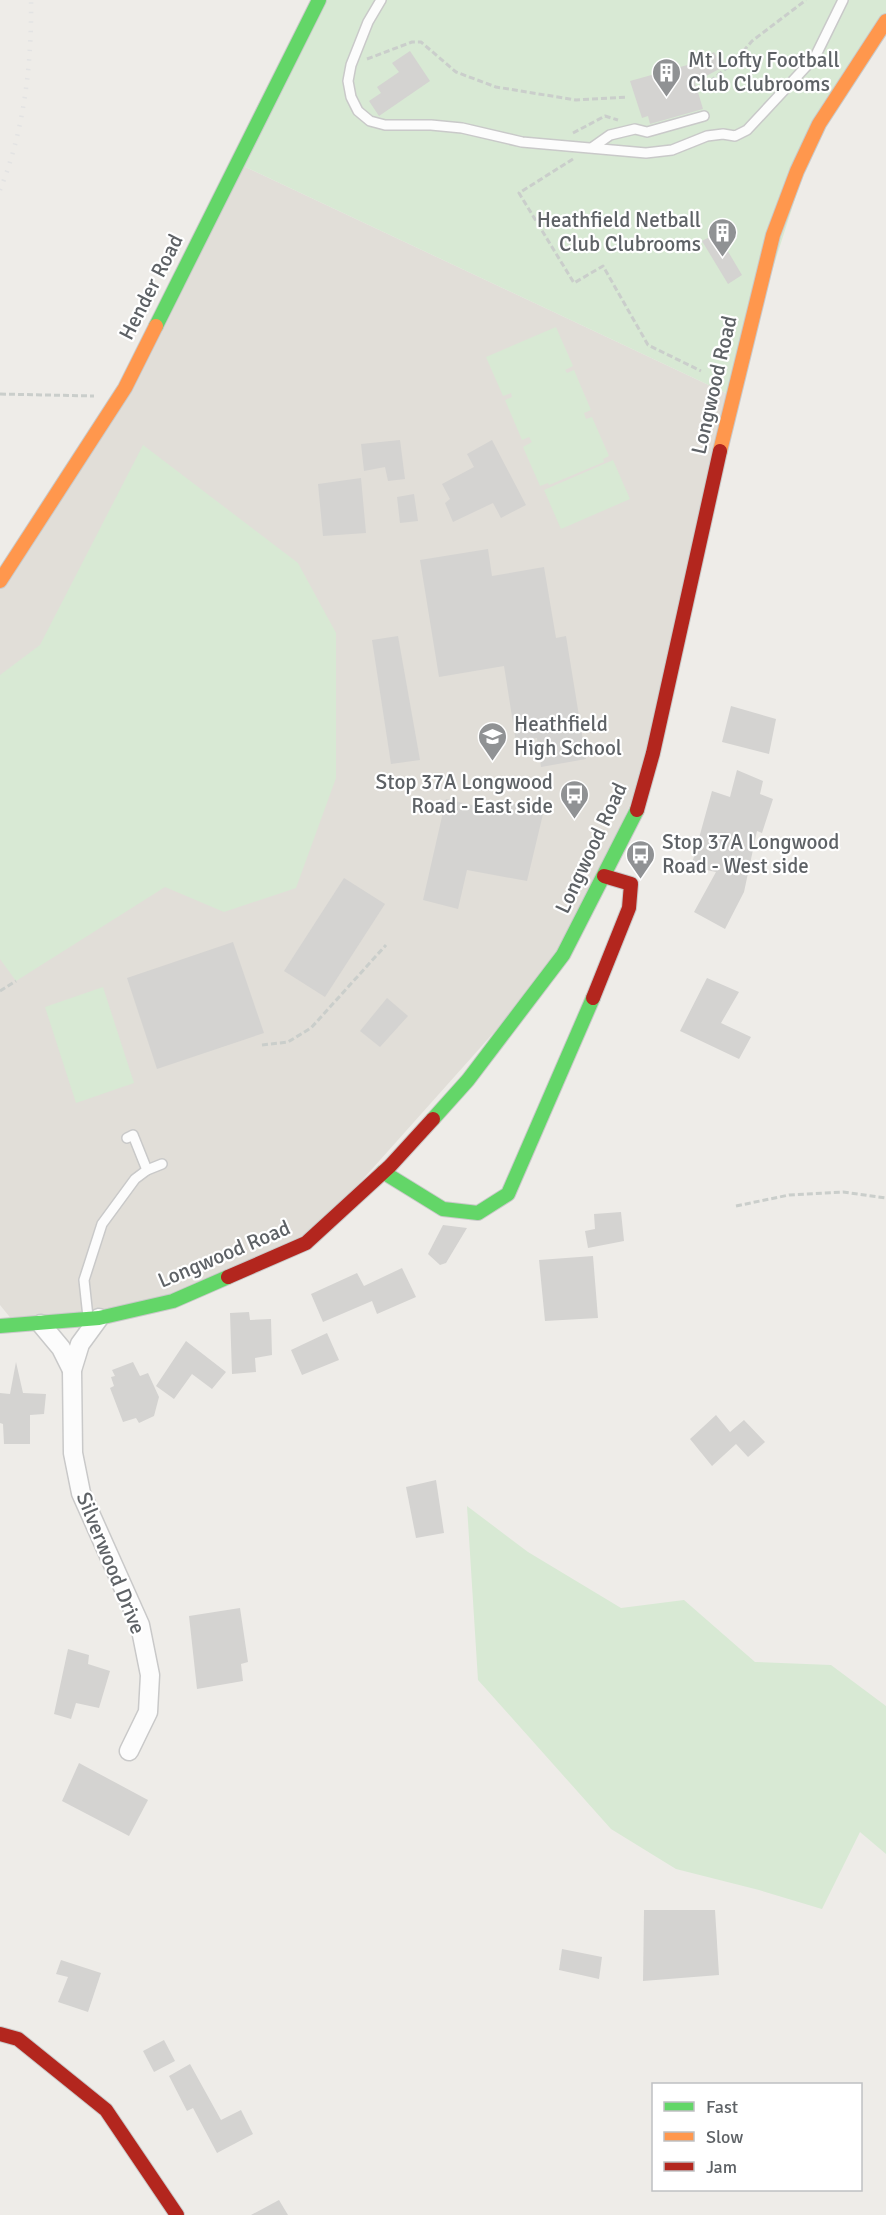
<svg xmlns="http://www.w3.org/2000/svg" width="886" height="2215" viewBox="0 0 886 2215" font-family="Signika,sans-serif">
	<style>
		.education { fill: #e1ded8 }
		.green { fill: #d8e9d4 }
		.building { fill: #d4d3d1 }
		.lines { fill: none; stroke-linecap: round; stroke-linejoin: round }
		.lane-casing { stroke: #c9c9c9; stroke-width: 12 }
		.street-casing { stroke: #c9c9c9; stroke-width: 21 }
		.fast-casing { stroke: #c9c9c9; stroke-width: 16 }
		.slow-casing { stroke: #c9c9c9; stroke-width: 16 }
		.jam-casing { stroke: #c9c9c9; stroke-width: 16 }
		.path { stroke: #cacecb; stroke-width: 3; stroke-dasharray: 6 3; stroke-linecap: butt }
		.lane { stroke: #fcfcfc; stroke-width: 9 }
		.street { stroke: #fcfcfc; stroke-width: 18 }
		.fast { stroke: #63d668; stroke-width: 14 }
		.slow { stroke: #ff974d; stroke-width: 14 }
		.jam { stroke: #b3261e; stroke-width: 14 }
		.rail { stroke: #e3e3e3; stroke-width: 4.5; stroke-dasharray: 1.5 8; stroke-linecap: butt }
		.labels { text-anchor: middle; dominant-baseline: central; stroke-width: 4.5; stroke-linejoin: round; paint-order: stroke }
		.poi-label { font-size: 21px; fill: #5e6266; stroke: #fff; text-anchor: start }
		.street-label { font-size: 21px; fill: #5e6266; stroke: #fff }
	</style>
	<rect width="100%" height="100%" fill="#eeece8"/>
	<!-- education -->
	<path class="education" d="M237,163L732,396L653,753L563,955L306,1243L173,1301L17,1326L0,1305V581L125,388Z"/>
	<!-- green -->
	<g class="green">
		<path d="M319,0H886V21L819,124L732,396L237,163Z"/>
		<path d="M556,327L573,366L565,370L567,373L574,370L591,410L584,413L586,419L592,417L609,456L603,459L604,462L549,485L548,483L540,486L523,447L532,442L529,437L522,440L505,400L512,397L511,393L503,396L486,357Z"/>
		<path d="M143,445L298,563L336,633V778L296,888L224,912L165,887L16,981L0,959V675L40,645Z"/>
		<path d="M613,460L630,499L561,529L544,490Z"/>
		<path d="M103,987L134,1083L76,1103L45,1007Z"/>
		<path d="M467,1506L528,1552L621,1608L684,1600L755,1662L831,1665L886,1706V1854L860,1832L822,1909L759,1890L676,1869L611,1829L478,1680Z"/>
	</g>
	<!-- building -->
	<g class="building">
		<path d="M410,51L430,81L379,116L369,101L381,93L377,87L399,72L392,63Z"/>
		<path d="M714,52L723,67L695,82L703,109L650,124L648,116L642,118L630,81L698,62Z"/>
		<path d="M717,233L742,275L728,284L702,241Z"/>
		<path d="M400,440L405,479L388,481L385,467L364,471L361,444Z"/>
		<path d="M492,440L526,505L501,518L493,503L453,522L445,503L450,499L442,484L474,467L467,454Z"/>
		<path d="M361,478L366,533L323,536L318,484Z"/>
		<path d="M414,494L418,521L400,523L397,497Z"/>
		<path d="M488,549L492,576L544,567L556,638L566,636L586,759L541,767L537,738L516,742L504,666L439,677L420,560Z"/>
		<path d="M398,636L420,760L391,764L372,640Z"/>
		<path d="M731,706L776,719L769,754L722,742Z"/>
		<path d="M737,770L763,781L760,794L773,799L762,833L757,831L744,892L725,929L694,912L716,872L691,867L712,791L730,797Z"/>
		<path d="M446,799L498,811L500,801L544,810L527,881L467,870L458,909L423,900Z"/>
		<path d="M344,878L385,904L325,997L284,971Z"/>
		<path d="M233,942L264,1033L157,1069L127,978Z"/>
		<path d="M707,978L739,992L721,1023L751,1037L739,1059L680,1031Z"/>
		<path d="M387,998L408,1016L380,1047L360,1031Z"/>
		<path d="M621,1212L624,1241L588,1248L585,1231L595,1229L594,1214Z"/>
		<path d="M443,1225L467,1228L446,1263L440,1265L428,1254Z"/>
		<path d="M593,1256L598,1318L545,1321L539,1260Z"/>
		<path d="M402,1268L416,1297L377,1314L372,1301L323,1322L311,1294L357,1273L364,1286Z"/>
		<path d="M249,1312L250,1320L271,1319L272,1355L255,1358L256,1372L232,1374L230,1313Z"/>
		<path d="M327,1333L339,1360L302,1375L291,1350Z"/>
		<path d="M186,1341L226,1372L212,1389L192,1374L174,1399L156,1386Z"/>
		<path d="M16,1362L23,1393L46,1394L44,1414L30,1415V1444H4L3,1424L0,1423V1393L10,1394Z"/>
		<path d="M133,1362L140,1376L148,1373L159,1397L154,1416L139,1423L136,1418L123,1422L110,1388L114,1386L111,1377L115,1376L112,1370Z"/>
		<path d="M716,1415L730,1432L744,1420L765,1442L748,1457L736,1444L712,1466L690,1439Z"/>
		<path d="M436,1480L444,1533L416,1538L406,1487Z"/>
		<path d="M240,1608L248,1662L241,1664L243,1681L197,1689L189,1616Z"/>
		<path d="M68,1649L89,1655L88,1664L110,1671L99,1708L76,1703L71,1719L54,1714Z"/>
		<path d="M79,1763L148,1800L129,1836L62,1801Z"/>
		<path d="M644,1910H715L719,1975L643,1981Z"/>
		<path d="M562,1949L602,1957L599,1979L559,1970Z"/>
		<path d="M61,1960L101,1973L88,2012L58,2002L68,1977L56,1974Z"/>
		<path d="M164,2040L175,2061L154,2072L143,2051Z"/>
		<path d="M190,2064L221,2120L241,2110L253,2134L217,2153L193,2108L187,2111L169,2076Z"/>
		<path d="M279,2200L288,2215H251Z"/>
	</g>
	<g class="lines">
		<defs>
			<g id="lane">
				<path d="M381,0L368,22L351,65L348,81L351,97L358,111L370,121L385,125H431L462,128L522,142L646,153L672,150L707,136L723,134L735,136L747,130L815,57L843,0"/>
				<path d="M593,147L610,135L635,129L647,132L704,116"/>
				<path d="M127,1138L133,1135L147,1170"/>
				<path d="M88,1317L84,1280L102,1224L135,1179L147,1170L162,1164"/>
			</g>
			<g id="street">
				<path d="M99,1318L80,1344L72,1370L73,1453L81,1493L140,1625L150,1675L148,1712L129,1751"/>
				<path d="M41,1324L61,1348L72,1370"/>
			</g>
			<g id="fast">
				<path d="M156,326L319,0"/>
				<path d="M433,1119L468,1080L563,955L637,810"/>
				<path d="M383,1172L443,1209L478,1213L508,1194L593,998"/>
				<path d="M0,1326L99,1318L173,1301L228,1277"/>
			</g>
			<g id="slow">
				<path d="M720,451L773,235L797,171L819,124L886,21"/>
				<path d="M0,581L125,388L156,326"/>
			</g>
			<g id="jam">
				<path d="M637,810L653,753L720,451"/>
				<path d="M593,998L629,908L631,884L604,876"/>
				<path d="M228,1277L306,1243L390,1166L433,1119"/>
				<path d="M0,2034L18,2039L106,2110L177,2215"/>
			</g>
		</defs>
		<!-- lane casing -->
		<use href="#lane" class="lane-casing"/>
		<!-- street casing -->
		<use href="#street" class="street-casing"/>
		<!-- fast casing -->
		<use href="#fast" class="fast-casing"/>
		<!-- slow casing -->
		<use href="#slow" class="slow-casing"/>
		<!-- jam casing -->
		<use href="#jam" class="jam-casing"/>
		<!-- path -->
		<g class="path">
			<path d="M367,59L412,42H421L456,72L496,87L576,100L628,97"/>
			<path d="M703,87L733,63L752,41L806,0"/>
			<path d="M573,133L605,116L618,120"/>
			<path d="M573,159L519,193L574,283L603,266L648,345L701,371"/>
			<path d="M0,394L94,396"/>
			<path d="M0,991L16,981"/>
			<path d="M262,1045L288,1042L311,1028L386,945"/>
			<path d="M736,1206L789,1195L843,1192L886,1198"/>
		</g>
		<!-- lane -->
		<use href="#lane" class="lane"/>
		<!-- street -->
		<use href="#street" class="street"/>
		<!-- fast -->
		<use href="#fast" class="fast"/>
		<!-- slow -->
		<use href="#slow" class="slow"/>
		<!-- jam -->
		<use href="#jam" class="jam"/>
		<!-- rail -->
		<path class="rail" d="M0,190C24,131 32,63 31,0"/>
	</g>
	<!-- icons -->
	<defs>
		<symbol id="building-pin" viewBox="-11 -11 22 30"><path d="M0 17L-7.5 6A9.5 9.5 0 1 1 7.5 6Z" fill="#909294" stroke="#fff"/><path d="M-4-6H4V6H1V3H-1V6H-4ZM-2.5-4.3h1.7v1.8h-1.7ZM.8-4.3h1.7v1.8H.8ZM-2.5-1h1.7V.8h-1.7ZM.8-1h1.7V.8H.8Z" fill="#fff"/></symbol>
		<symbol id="school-pin" viewBox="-11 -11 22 30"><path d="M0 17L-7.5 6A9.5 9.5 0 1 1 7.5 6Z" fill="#909294" stroke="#fff"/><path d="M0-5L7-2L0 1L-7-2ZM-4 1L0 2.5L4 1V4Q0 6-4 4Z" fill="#fff"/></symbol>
		<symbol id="bus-pin" viewBox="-11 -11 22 30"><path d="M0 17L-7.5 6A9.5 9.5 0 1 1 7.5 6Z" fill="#909294" stroke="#fff"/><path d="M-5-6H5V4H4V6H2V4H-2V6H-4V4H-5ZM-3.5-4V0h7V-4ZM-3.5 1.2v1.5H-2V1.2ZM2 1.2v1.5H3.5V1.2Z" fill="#fff"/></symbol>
	</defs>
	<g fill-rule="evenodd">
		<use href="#building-pin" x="650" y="56" width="33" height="45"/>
		<use href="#building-pin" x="706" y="216" width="33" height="45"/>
		<use href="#school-pin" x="476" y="720" width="33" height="45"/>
		<use href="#bus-pin" x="558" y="778" width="33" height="45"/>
		<use href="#bus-pin" x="624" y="838" width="33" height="45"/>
	</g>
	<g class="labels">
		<!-- poi labels -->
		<g class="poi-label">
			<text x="688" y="60">Mt Lofty Football<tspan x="688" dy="24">Club Clubrooms</tspan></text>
			<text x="701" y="220" text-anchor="end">Heathfield Netball<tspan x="701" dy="24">Club Clubrooms</tspan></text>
			<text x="514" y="724">Heathfield<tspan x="514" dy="24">High School</tspan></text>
			<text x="553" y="782" text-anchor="end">Stop 37A Longwood<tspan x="553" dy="24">Road - East side</tspan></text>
			<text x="662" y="842">Stop 37A Longwood<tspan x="662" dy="24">Road - West side</tspan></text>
		</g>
		<!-- street labels -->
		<g class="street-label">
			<text transform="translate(151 287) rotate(-63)">Hender Road</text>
			<text transform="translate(714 385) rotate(-77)">Longwood Road</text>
			<text transform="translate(591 848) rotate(-65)">Longwood Road</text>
			<text transform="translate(224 1254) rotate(-23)">Longwood Road</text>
			<text transform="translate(111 1563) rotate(68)">Silverwood Drive</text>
		</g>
	</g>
	<!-- legend -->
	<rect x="652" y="2083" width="210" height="108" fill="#ffffff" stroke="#bfc0c2" stroke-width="1.5"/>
	<rect x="664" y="2102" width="30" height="9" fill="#63d668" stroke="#bfc0c2" stroke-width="1.5"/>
	<text x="706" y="2113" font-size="18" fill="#5e6266">Fast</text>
	<rect x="664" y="2132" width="30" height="9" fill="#ff974d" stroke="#bfc0c2" stroke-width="1.5"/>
	<text x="706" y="2143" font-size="18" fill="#5e6266">Slow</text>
	<rect x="664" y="2162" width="30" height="9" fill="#b3261e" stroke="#bfc0c2" stroke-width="1.5"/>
	<text x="706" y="2173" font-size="18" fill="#5e6266">Jam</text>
</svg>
